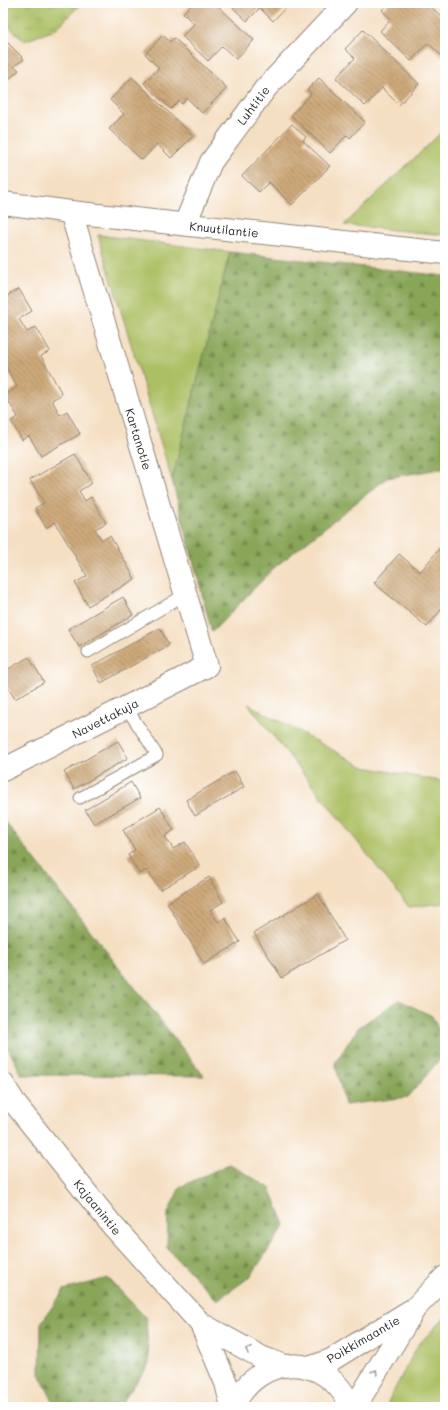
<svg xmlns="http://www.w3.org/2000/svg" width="448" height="1410" viewBox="0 0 448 1410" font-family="Mali,sans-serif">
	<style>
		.grass { fill: #acbf63; stroke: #6c7547 }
		.forest { fill: url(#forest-firs); stroke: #5a6842 }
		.park { fill: url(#park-tufts); stroke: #6c7547 }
		.building { fill: url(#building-back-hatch) }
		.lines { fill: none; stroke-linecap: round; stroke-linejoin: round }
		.lane-casing { stroke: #908577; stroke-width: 13 }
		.street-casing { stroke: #908577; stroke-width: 24 }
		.secondary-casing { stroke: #908577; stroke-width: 24 }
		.primary-casing { stroke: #908577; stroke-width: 24 }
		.lane { stroke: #fff; stroke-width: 11 }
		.street { stroke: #fff; stroke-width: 22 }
		.secondary { stroke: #fff; stroke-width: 22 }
		.primary { stroke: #fff; stroke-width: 22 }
		.oneway { stroke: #a0a0a0 }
		.labels { text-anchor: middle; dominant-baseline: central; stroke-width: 3; stroke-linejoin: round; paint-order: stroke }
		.street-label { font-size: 12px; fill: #2b2b2b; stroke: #fff }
	</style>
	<defs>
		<pattern id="forest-firs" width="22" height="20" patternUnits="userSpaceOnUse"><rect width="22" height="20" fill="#89a659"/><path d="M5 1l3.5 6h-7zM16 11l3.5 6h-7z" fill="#70874a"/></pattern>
		<pattern id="park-tufts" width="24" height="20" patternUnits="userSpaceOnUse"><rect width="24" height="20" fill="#acbf63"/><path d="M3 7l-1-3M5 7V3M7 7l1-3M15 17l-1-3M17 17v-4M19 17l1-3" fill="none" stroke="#8c9b52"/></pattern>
		<pattern id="building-back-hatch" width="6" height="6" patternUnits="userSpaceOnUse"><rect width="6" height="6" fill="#cda97a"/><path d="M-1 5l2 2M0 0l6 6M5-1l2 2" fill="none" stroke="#a78a64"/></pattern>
	</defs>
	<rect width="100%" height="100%" fill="#fff"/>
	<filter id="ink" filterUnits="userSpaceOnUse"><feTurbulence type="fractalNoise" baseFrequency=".025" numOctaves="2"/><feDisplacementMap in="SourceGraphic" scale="8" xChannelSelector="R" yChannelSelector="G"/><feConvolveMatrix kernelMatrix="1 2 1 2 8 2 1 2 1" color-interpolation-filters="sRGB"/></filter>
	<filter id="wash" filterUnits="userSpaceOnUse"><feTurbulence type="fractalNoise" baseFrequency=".012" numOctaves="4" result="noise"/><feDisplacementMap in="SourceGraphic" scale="16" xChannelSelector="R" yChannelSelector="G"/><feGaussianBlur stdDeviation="0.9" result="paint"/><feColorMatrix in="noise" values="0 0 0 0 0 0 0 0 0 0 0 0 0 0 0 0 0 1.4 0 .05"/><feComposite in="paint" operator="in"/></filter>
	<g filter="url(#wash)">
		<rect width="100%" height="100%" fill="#f5dfc3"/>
		<!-- grass -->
		<g class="grass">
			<path d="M445,129V235L344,225Z"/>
			<path d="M98,235L230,252L172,480Z"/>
			<path d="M248,704L364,767L445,782V903L409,907Z"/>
			<path d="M445,1317V1407H387L389,1400L418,1345Z"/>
		</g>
		<!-- forest -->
		<g class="forest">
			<path d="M230,252L445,276V468L387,478L275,567L212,632L172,480Z"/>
			<path d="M3,819L204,1076L22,1075L3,1039Z"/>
			<path d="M399,1000L432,1016L445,1045V1053L408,1097L345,1105L335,1063L358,1028Z"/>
			<path d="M229,1164L270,1188L285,1225L250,1277L217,1300L167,1248L168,1213L180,1187Z"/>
			<path d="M108,1278L146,1318L149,1364L119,1407H56L40,1376L41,1323L64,1290Z"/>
		</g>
		<!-- park -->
		<path class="park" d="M3,3H82L55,30L24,41L3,21Z"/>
		<g id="blocks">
			<!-- building -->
			<g class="building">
				<path d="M193,3H215L254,40L236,59L222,46L208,61L182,36L194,24L183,13Z"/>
				<path d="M228,3H290L273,21L260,8L247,21Z"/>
				<path d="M389,3H427L445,20V59L428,43L411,61L380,31L391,19L382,10Z"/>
				<path d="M363,30L419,84L399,105L382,88L365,106L336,78L355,58L345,49Z"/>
				<path d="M163,35L170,42L174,38L227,88L202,113L187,98L182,104L179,101L171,109L144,83L159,68L145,54Z"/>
				<path d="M3,38L24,59L14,66L19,70L3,84Z"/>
				<path d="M132,77L193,136L171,158L157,144L142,160L109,129L124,114L110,100Z"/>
				<path d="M319,78L365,122L350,138L347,135L330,153L291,115L311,94L307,90Z"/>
				<path d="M292,124L306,137L303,141L330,166L292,205L269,182L259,192L242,176Z"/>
				<path d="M19,289L32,311L19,319L27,332L36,327L50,351L41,356L62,394L52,400L60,415L67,411L80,434L41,456L29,436L22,440L11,421L18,417L5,395L17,387L3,362V298Z"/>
				<path d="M75,454L92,483L79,491L85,501L91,497L106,523L95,529L102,540L110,536L135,579L88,606L75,583L87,576L55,522L46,528L35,508L44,503L30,480Z"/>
				<path d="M445,542V605L427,627L374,583L399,554L420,572Z"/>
				<path d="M123,597L133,615L79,647L68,629Z"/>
				<path d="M160,628L169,645L101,683L92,666Z"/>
				<path d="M29,657L44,682L15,699L3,680V672Z"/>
				<path d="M118,741L128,758L74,789L64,772Z"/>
				<path d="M235,771L244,787L195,816L186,800Z"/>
				<path d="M131,782L140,798L94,824L85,810Z"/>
				<path d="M160,807L174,830L165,836L173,849L185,842L200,866L160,890L147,870L139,874L128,855L135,850L123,830Z"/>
				<path d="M209,877L223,902L210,910L218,922L225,918L240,942L204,964L167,903Z"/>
				<path d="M318,894L345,940L282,978L254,933Z"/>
			</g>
		</g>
	</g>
	<g filter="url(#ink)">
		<use href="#blocks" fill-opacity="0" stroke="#908577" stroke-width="1"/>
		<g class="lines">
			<defs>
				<g id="lane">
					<path d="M88,652L186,594"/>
					<path d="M80,798L157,755L126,707"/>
				</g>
				<g id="street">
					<path d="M3,203L71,212L445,253"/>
					<path d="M185,224L211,162L265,89L346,3"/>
					<path d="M3,770L207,666L71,212"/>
				</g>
				<g id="secondary">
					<path d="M3,1084L16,1105L112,1225L201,1324L261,1357L284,1366"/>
					<path d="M201,1324L226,1383L232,1407"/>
				</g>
				<g id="primary">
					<path d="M309,1368L331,1360L410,1311"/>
					<path d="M233,1407C258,1352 327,1351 351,1407"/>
					<path d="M358,1407L362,1395L415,1308L445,1277"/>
				</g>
			</defs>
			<!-- lane casing -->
			<use href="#lane" class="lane-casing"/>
			<!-- street casing -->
			<use href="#street" class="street-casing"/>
			<!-- secondary casing -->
			<use href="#secondary" class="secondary-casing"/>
			<!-- primary casing -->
			<use href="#primary" class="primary-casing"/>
			<!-- lane -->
			<use href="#lane" class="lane"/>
			<!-- street -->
			<use href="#street" class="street"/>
			<!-- secondary -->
			<use href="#secondary" class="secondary"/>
			<!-- primary -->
			<use href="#primary" class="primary"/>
		</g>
		<!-- one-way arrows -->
		<defs><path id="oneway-chevron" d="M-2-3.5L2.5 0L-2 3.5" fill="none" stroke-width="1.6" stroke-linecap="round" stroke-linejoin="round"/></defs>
		<g class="oneway">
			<use href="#oneway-chevron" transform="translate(248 1350) rotate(-151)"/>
			<use href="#oneway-chevron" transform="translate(375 1372) rotate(-58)"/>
		</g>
	</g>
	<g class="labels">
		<!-- street labels -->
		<g class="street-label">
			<text transform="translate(253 105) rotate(-53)">Luhtitie</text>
			<text transform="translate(224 229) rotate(6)">Knuutilantie</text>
			<text transform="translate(139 439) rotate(73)">Kartanotie</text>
			<text transform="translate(105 718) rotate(-27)">Navettakuja</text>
			<text transform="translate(98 1207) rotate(51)">Kajaanintie</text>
			<text transform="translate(363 1339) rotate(-30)">Poikkimaantie</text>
		</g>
	</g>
	<!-- margin -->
	<rect width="448" height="1410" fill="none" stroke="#fff" stroke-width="16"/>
</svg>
